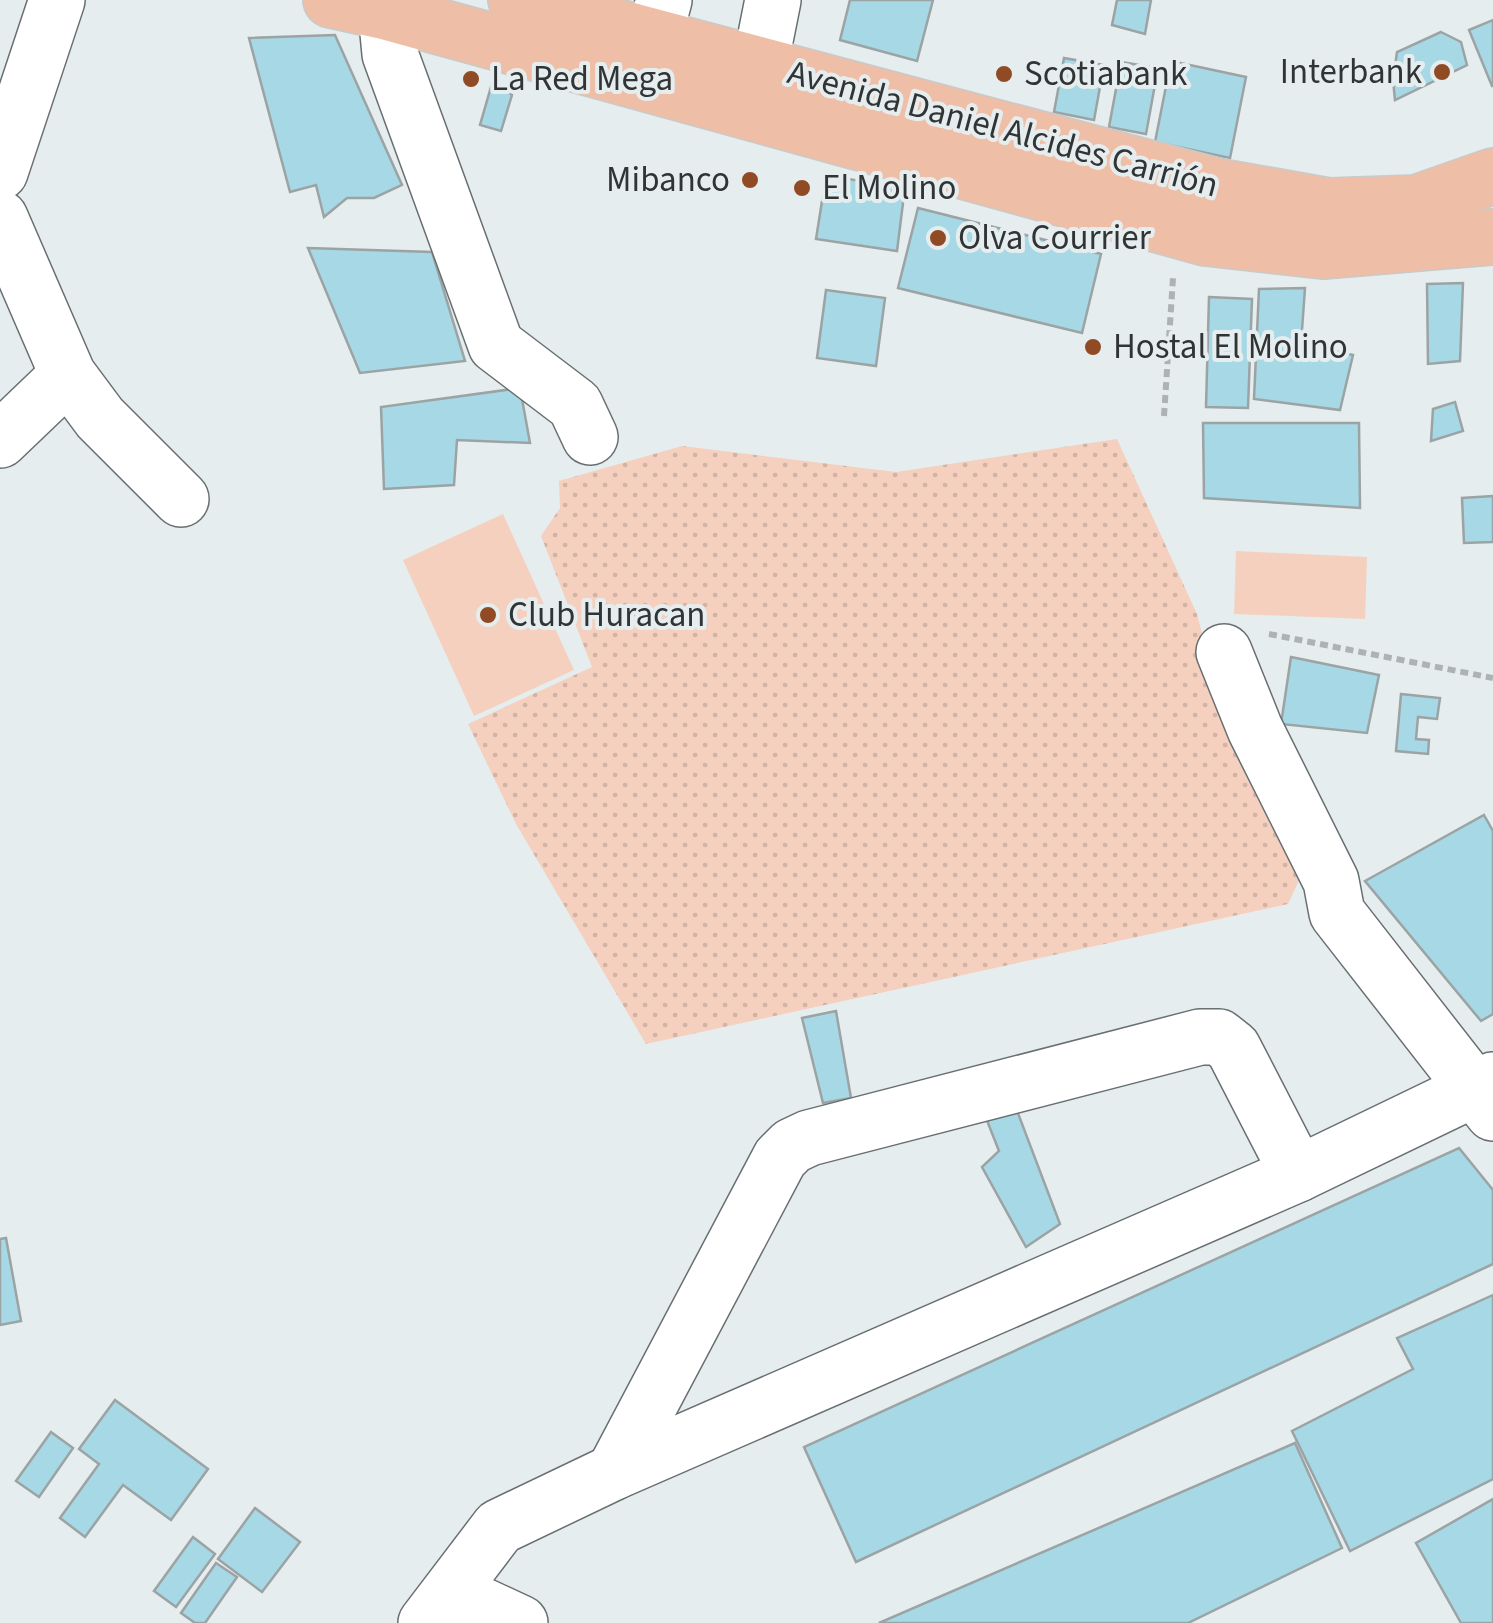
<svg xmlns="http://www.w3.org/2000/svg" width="1493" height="1623" viewBox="0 0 1493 1623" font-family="'Source Sans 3',sans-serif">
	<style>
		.grass { fill: url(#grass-dots) }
		.green { fill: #f5d0bf }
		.building { fill: #a6d9e5; stroke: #9ca3a4; stroke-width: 2.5 }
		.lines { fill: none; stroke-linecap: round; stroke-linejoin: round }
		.minor-casing { stroke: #696f71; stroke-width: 58 }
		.major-casing { stroke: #c9caca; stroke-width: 58 }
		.path { stroke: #adb3b4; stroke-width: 6; stroke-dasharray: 8 5; stroke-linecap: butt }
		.minor { stroke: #fff; stroke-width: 55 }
		.major { stroke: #eebea6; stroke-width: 55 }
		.poi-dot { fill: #904a24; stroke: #e6edef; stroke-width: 4 }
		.labels { text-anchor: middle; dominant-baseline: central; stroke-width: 8; stroke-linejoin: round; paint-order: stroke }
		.poi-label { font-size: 35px; fill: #313435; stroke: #e6edef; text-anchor: start }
		.street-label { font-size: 35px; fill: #313435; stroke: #e6edef }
	</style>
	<defs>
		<pattern id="grass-dots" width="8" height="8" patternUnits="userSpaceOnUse" patternTransform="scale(2.5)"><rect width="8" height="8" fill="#f5d0bf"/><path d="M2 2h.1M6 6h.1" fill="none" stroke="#d2b3a5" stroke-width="1.8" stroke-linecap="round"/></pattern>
	</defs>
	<rect width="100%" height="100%" fill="#e6edef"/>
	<!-- grass -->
	<path class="grass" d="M1117,439L1197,614L1226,726L1302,874L1288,904L646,1044L516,824L468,724L592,667L541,536L560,508L559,481L682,446L896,472Z"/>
	<!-- green -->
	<g class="green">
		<path d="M503,514L574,670L474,716L403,560Z"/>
		<path d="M1236,551L1367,557L1365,619L1234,614Z"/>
	</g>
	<!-- building -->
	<g class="building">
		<path d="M850,0H933L917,61L840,40Z"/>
		<path d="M1117,0H1151L1145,34L1112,25Z"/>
		<path d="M1493,20V86H1492L1469,30Z"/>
		<path d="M1441,32L1461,42L1467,65L1395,100L1393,80L1397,52Z"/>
		<path d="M335,35L402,185L374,198H347L324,217L316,185L290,192L249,38Z"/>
		<path d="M1064,58L1104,65L1094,120L1054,112Z"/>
		<path d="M1171,61L1246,77L1230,158L1155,142Z"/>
		<path d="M1121,62L1158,68L1146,134L1109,127Z"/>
		<path d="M493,80L512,95L501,131L480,125Z"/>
		<path d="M826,176L905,187L897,251L816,239Z"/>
		<path d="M918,208L1101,254L1082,333L898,288Z"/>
		<path d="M308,248L432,252L465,361L360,373Z"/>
		<path d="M1463,283L1460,361L1428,364L1427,284Z"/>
		<path d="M1305,288L1301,344L1353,355L1340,410L1254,399L1259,289Z"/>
		<path d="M826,290L885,298L876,366L817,358Z"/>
		<path d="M1209,297L1252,299L1248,408L1206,407Z"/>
		<path d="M520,388L530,443L457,440L454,485L384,489L381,407Z"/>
		<path d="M1455,402L1463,431L1431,441L1433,409Z"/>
		<path d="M1203,423H1359L1360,508L1204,498Z"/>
		<path d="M1493,496V542L1464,543L1462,498Z"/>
		<path d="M1291,657L1379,675L1367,733L1281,724Z"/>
		<path d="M1401,694L1440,698L1437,719L1418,717L1416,739L1429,740L1428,754L1396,751Z"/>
		<path d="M1484,815L1493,831V1014L1481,1021L1365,881Z"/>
		<path d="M836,1011L851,1098L823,1103L802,1018Z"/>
		<path d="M1013,1100L1060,1224L1026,1247L982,1167L999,1151L984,1113Z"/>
		<path d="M1459,1148L1493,1190V1264L856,1562L804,1447Z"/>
		<path d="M6,1238L21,1321L0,1325V1239Z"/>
		<path d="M1493,1295V1479L1350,1551L1292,1431L1413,1369L1397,1338Z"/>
		<path d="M115,1400L208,1469L171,1520L123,1485L85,1537L60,1518L99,1464L79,1449Z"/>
		<path d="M51,1432L73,1448L39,1497L16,1481Z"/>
		<path d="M1295,1443L1342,1548L1188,1623H879Z"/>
		<path d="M1493,1499V1623H1461L1416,1543Z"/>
		<path d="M255,1508L300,1542L262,1592L218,1559Z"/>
		<path d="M193,1537L215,1554L176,1607L154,1591Z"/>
		<path d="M216,1563L237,1577L205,1623H195L181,1613Z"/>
	</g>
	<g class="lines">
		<defs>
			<g id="minor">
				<path d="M388,0L386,12L390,54L496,345L575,405L590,437"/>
				<path d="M654,37L664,0"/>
				<path d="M760,65L773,0"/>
				<path d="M0,172L57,0"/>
				<path d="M0,218L68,375L100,418L181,499"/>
				<path d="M0,440L68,375"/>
				<path d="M1224,652L1255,729L1331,881L1337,913L1493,1113"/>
				<path d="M614,1472L780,1158L792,1146L809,1138L1200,1037H1219L1233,1048L1298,1174"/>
				<path d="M451,1591L520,1623"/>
				<path d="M426,1623L499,1527L614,1472L1298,1174L1493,1080"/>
			</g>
			<g id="major">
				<path d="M331,0L386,12L1206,238L1323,251L1493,237"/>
				<path d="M516,0L1216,186L1329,206L1416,203L1493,176"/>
			</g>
		</defs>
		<!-- minor casing -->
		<use href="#minor" class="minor-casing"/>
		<!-- major casing -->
		<use href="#major" class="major-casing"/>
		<!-- path -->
		<g class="path">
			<path d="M1164,416L1173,278"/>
			<path d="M1269,634L1493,678"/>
		</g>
		<!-- minor -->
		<use href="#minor" class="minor"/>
		<!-- major -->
		<use href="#major" class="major"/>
	</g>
	<!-- markers -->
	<g class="poi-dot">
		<circle cx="1442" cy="72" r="10"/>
		<circle cx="1004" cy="74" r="10"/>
		<circle cx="471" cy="79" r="10"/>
		<circle cx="750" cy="180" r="10"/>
		<circle cx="802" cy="188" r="10"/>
		<circle cx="938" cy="238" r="10"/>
		<circle cx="1093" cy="347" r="10"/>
		<circle cx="488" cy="615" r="10"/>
	</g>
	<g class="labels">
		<!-- poi labels -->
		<g class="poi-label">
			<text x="1422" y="72" text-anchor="end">Interbank</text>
			<text x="1024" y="74">Scotiabank</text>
			<text x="491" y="79">La Red Mega</text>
			<text x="730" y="180" text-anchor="end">Mibanco</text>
			<text x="822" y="188">El Molino</text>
			<text x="958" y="238">Olva Courrier</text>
			<text x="1113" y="347">Hostal El Molino</text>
			<text x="508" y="615">Club Huracan</text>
		</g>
		<!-- street labels -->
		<g class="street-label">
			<text transform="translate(1003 129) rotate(15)">Avenida Daniel Alcides Carrión</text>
		</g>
	</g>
</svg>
